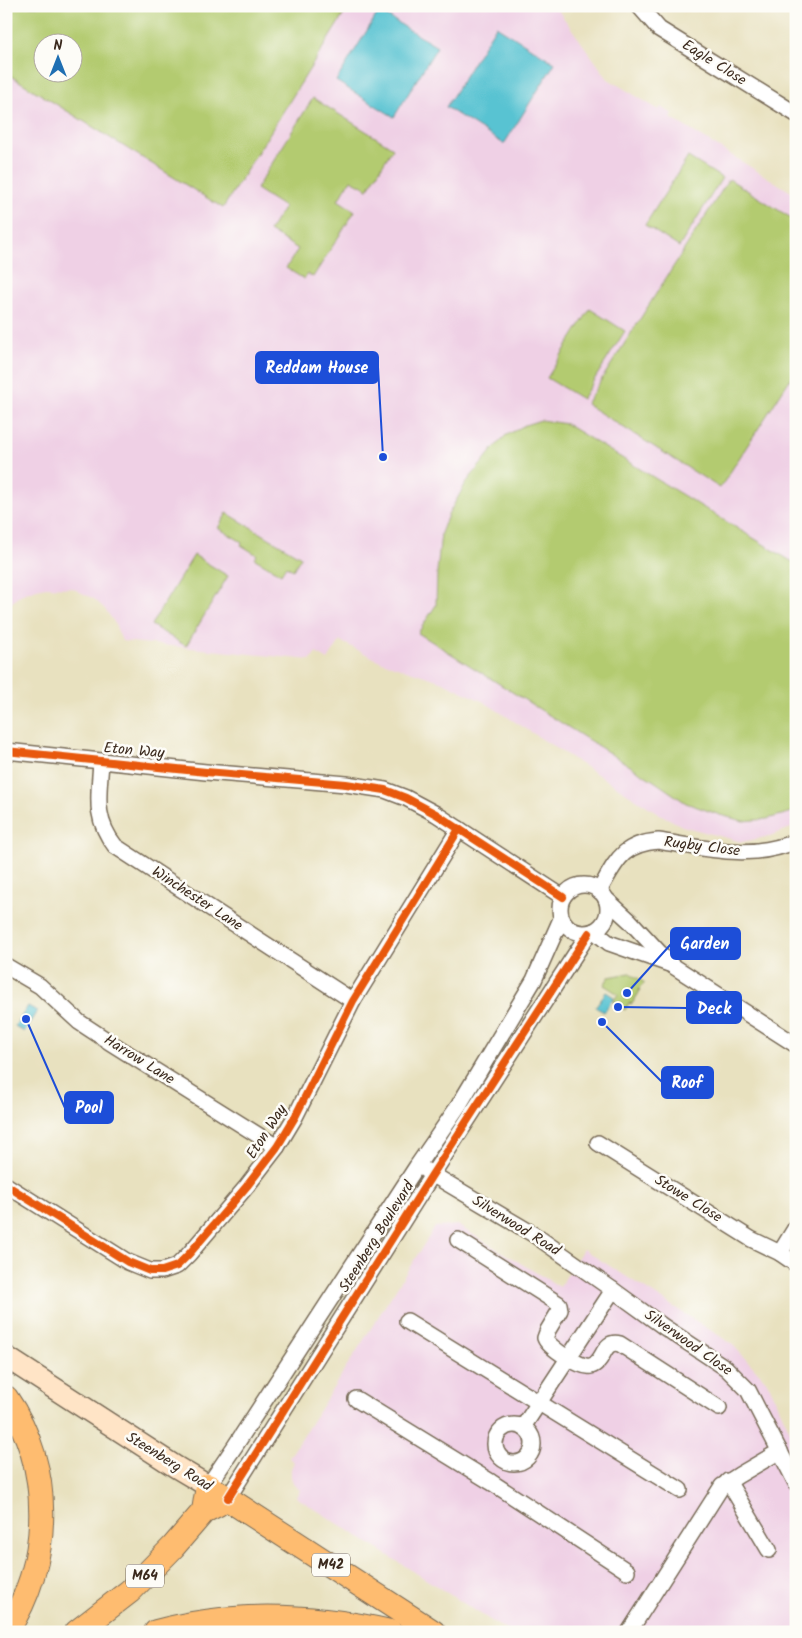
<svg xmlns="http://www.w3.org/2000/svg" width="802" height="1638" viewBox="0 0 802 1638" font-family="Kalam,sans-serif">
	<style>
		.built { fill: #efd0e5; fill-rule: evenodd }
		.green { fill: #b3cb70; stroke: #777a47; fill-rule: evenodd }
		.water { fill: #58c3d2; stroke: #4a7678 }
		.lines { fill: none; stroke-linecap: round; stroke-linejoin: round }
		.street-casing { stroke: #786a56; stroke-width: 18 }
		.secondary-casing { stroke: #786a56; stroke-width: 24 }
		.primary-casing { stroke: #786a56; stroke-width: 26 }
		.street { stroke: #fff; stroke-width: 15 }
		.secondary { stroke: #ffe4c6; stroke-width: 21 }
		.primary { stroke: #febc70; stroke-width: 24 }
		.cycleway-casing { stroke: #fdfcf7; stroke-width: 11 }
		.cycleway { stroke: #e8590c; stroke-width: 8 }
		.labels { text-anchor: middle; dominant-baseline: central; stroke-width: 5; stroke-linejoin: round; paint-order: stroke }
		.shield { fill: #fdfcf7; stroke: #75695f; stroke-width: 1 }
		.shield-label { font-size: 14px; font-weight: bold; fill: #3b2a1e }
		.street-label { font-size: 15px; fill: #3b2a1e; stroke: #fdfcf7 }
		.leader { fill: none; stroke: #1d4ed8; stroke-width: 2 }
		.callout-dot { fill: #1d4ed8; stroke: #fdfcf7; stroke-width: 2 }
		.callout { fill: #1d4ed8; stroke: #1d4ed8; stroke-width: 2 }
		.callout-label { font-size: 16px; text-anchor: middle; font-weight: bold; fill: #fff }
	</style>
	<rect width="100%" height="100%" fill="#fdfcf7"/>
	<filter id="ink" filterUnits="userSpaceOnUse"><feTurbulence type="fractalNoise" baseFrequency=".02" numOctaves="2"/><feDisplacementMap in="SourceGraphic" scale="10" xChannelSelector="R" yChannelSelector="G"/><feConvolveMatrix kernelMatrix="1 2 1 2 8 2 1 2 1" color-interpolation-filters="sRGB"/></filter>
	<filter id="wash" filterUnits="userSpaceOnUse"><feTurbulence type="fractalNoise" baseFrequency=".0096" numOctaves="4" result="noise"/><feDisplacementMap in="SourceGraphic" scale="20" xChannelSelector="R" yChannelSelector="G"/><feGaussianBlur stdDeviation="1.12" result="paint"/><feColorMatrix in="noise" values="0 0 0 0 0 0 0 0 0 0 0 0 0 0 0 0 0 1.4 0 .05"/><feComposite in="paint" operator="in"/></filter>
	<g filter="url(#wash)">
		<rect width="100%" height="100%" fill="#e8e1bf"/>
		<!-- built -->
		<g class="built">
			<path d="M6,6H555L608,79L659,110L661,107L673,114L671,118L796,195V826L770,836L742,842L682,826L658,813L484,702L443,682L382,662L340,641L328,660L316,653L311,660L122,641L114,622L105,609L94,599L72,588L46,587L37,589L20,595L6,608ZM42,42H72V72H42Z"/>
			<path d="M457,1225L560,1287L583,1249L732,1344L768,1383L796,1444V1632H509L296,1497L300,1490L294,1485L291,1477V1469L294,1462L289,1458L435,1227Z"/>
		</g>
		<!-- green -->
		<g class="green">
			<path d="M9,6H349L223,208L6,73V11ZM72,42V72H42V42Z"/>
			<path d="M313,98L393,148L368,189L351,180L338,200L355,211L313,277L307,274L304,279L286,268L298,249L269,231L284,207L256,189Z"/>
			<path d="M688,157L722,178L679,247L645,225Z"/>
			<path d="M729,179L796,221V370L720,488L586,404Z"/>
			<path d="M590,309L625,331L582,399L547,378Z"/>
			<path d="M541,420L566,424L796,564V811L767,819L743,821L720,815L686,803L654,781L418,633L436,605L437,572L441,533L448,515L466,483L493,449L505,436L525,425Z"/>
			<path d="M227,513L301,557L293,570L286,566L281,574L255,559L257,555L241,545L242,542L218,528Z"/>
			<path d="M194,555L228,576L186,646L151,625Z"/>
			<path d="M630,973L645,983L638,990L640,991L632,1004L629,1003L625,1010L613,1002L618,994L604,985L609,977Z"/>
		</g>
		<!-- water -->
		<g class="water">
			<path d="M379,11L437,47L394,117L336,81Z"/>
			<path d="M496,26L555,63L504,144L446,107Z"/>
			<path d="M606,992L614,997L604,1012L595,1007Z"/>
			<path d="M28,1006L37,1011L24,1032L15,1026Z"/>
		</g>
	</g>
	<g filter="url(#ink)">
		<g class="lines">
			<defs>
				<g id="street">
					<path d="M639,6L659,29L796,114"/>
					<path d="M6,751L206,772L346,784L385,790L406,798L436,814L563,897"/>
					<path d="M101,762C99,795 93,818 115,846L353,1001"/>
					<circle cx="584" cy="909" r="24"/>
					<path d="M599,891C616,862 621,844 658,841C704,848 751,861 796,841"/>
					<path d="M606,899L630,921L670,964L796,1045"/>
					<path d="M594,931L609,943L669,964"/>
					<path d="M6,966L40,986L79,1022L111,1043L277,1147"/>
					<path d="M598,1143L751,1239L780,1253L796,1264"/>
					<path d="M425,1170L533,1234L613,1290L664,1327L726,1368L748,1390L796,1483"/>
					<path d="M6,1185L128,1262L150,1271H162L177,1266L189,1254L247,1186L277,1147L295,1117L353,1001L459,829"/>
					<path d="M458,1240L559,1304L560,1310L548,1330L545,1338C548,1347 581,1369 591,1366C605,1362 602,1339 620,1344L719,1408"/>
					<path d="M780,1253L796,1227"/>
					<path d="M407,1321L680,1490"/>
					<path d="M356,1399L491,1482L627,1571"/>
					<circle cx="514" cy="1444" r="19"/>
					<path d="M523,1427L613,1290"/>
					<path d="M728,1481L769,1550"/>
					<path d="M208,1486L235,1446L417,1166L459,1105L534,980L561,919"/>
					<path d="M228,1498L432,1175L589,933"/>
					<path d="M629,1632L722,1486L739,1475L780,1451"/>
				</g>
				<path id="secondary" d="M6,1357L176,1467L208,1486"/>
				<g id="primary">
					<path d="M6,1398C54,1467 52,1563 6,1632"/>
					<path d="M204,1511L208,1486L433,1632"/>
					<path d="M77,1632L130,1591L173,1547L204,1511L218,1504"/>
					<path d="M156,1632C233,1611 314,1615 390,1632"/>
				</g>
			</defs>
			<!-- street casing -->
			<use href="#street" class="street-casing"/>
			<!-- secondary casing -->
			<use href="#secondary" class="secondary-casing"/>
			<!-- primary casing -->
			<use href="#primary" class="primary-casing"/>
			<!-- street -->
			<use href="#street" class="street"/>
			<!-- secondary -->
			<use href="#secondary" class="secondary"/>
			<!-- primary -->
			<use href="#primary" class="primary"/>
			<defs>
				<g id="cycleway">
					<path d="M6,751L206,772L346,784L385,790L406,798L436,814L563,897"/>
					<path d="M6,1185L128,1262L150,1271H162L177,1266L189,1254L247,1186L277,1147L295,1117L353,1001L459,829"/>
					<path d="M228,1498L432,1175L589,933"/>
				</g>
			</defs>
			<!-- cycleway casing -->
			<use href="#cycleway" class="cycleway-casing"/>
			<!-- cycleway -->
			<use href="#cycleway" class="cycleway"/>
		</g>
	</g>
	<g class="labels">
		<!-- shield labels -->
		<g class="shield">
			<rect x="312" y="1553.5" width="38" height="23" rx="4"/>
			<rect x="126" y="1564.5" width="38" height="23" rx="4"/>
		</g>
		<g class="shield-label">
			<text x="331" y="1565">M42</text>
			<text x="145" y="1576">M64</text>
		</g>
		<!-- street labels -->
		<g class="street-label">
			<text transform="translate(714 63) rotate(32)">Eagle Close</text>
			<text transform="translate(134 751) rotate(5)">Eton Way</text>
			<text transform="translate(702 847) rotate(7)">Rugby Close</text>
			<text transform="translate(197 899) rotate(33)">Winchester Lane</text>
			<text transform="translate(139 1060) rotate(32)">Harrow Lane</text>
			<text transform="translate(267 1132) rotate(-57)">Eton Way</text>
			<text transform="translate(688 1199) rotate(32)">Stowe Close</text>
			<text transform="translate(516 1226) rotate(32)">Silverwood Road</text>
			<text transform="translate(377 1237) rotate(-58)">Steenberg Boulevard</text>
			<text transform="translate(688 1343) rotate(35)">Silverwood Close</text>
			<text transform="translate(169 1462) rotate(32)">Steenberg Road</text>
		</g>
	</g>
	<!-- callouts -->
	<path class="leader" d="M383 457L378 367M627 993L671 944M618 1007L687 1008M602 1022L662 1082M26 1019L65 1108"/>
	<g class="callout-dot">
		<circle cx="383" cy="457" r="5"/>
		<circle cx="627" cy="993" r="5"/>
		<circle cx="618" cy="1007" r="5"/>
		<circle cx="602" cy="1022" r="5"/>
		<circle cx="26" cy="1019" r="5"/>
	</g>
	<g class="callout">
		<rect x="256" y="352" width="122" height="31" rx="5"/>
		<rect x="671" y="928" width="69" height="31" rx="5"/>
		<rect x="687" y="992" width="54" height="31" rx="5"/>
		<rect x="662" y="1067" width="51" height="31" rx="5"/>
		<rect x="65" y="1092" width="48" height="31" rx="5"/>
	</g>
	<g class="callout-label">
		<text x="317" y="373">Reddam House</text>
		<text x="705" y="949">Garden</text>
		<text x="714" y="1014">Deck</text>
		<text x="687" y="1088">Roof</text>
		<text x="89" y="1113">Pool</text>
	</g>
	<!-- margin -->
	<rect width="802" height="1638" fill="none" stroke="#fdfcf7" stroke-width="25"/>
	<!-- north arrow -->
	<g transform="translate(58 58)"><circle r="24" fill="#fdfcf7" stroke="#afa8a0"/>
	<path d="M0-4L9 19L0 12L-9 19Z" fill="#1f6fb2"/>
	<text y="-8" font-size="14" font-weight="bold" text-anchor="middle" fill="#3b2a1e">N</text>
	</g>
</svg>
